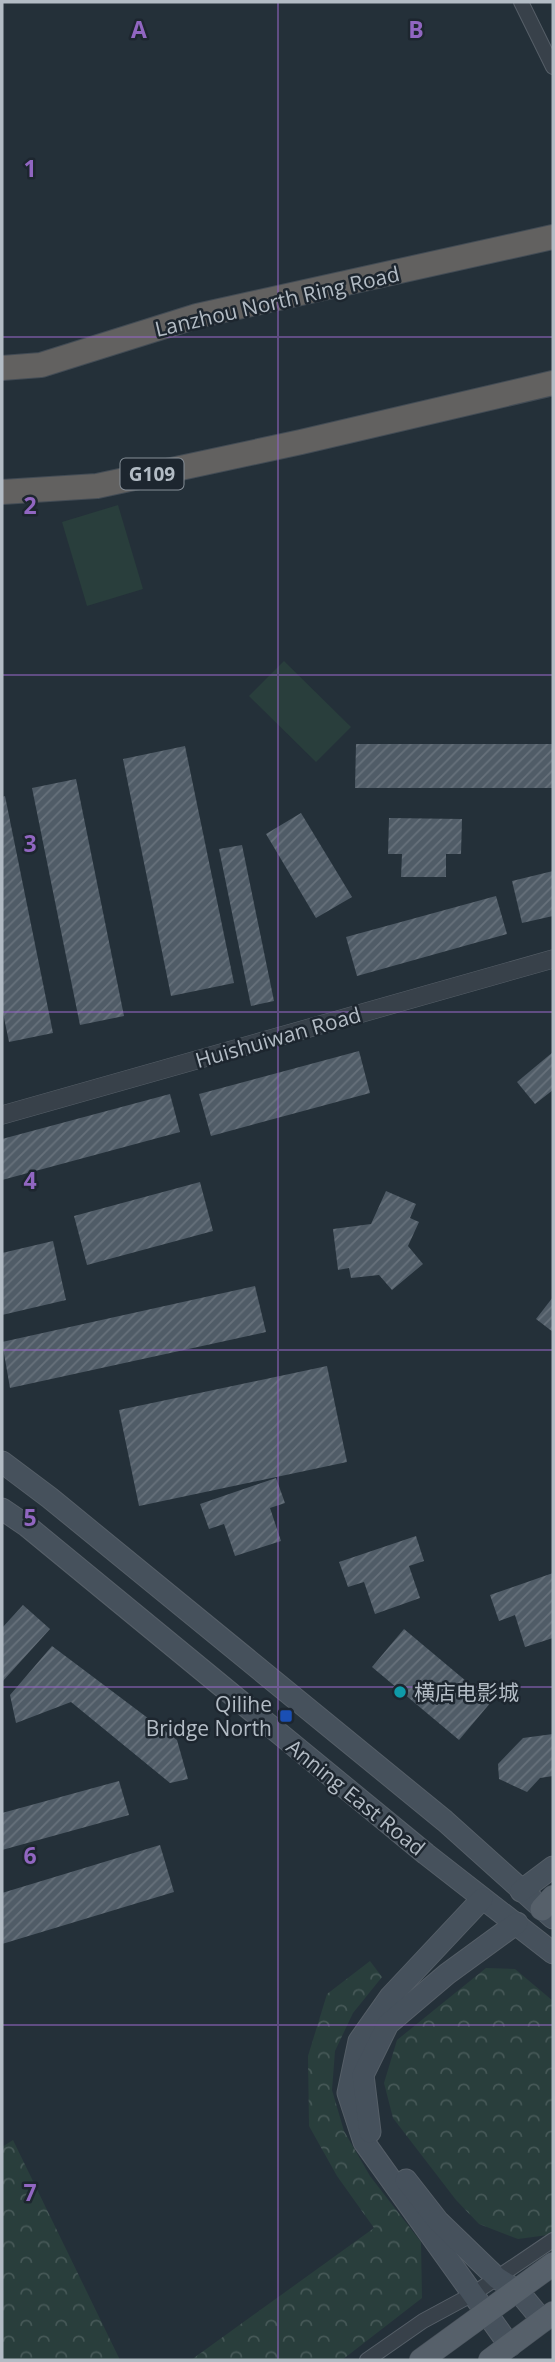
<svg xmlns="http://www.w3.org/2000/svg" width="555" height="2362" viewBox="0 0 555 2362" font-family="'Open Sans','Noto Sans SC',sans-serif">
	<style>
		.green { fill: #293e3c }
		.park { fill: url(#park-crowns) }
		.building { fill: url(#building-hatch) }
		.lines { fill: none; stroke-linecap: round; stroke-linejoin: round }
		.minor-casing { stroke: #565f68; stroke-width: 16 }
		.tertiary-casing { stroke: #565f68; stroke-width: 19 }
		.secondary-casing { stroke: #565f68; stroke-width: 23 }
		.primary-casing { stroke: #444d56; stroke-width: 24 }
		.trunk-casing { stroke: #434c55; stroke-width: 26 }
		.minor { stroke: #38414a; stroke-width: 14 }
		.tertiary { stroke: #38414a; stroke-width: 18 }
		.secondary { stroke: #46515c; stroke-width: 21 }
		.primary { stroke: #56606a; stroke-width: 23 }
		.trunk { stroke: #626160; stroke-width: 24 }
		.grid { fill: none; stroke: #9166c1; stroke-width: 2; stroke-opacity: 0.55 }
		.culture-dot { fill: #0f9aa8; stroke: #1d262f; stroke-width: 2.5 }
		.transit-dot { fill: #1a4fb4; stroke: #1d262f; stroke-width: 2.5 }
		.labels { text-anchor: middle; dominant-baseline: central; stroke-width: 5; stroke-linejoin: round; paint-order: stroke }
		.shield { fill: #1d262f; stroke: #868f98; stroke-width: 2 }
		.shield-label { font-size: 19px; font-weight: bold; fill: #b3bcc5 }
		.street-label { font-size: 21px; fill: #b3bcc5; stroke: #1d262f }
		.poi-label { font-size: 21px; fill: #b3bcc5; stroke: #1d262f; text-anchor: start }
		.grid-label { font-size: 23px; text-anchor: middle; font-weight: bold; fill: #9166c1; stroke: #1d262f; stroke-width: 5; stroke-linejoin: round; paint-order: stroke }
	</style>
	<defs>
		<pattern id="park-crowns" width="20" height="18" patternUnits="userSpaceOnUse" patternTransform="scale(1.75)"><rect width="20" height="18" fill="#293e3c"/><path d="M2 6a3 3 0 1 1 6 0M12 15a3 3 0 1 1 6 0" fill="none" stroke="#465857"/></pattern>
		<pattern id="building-hatch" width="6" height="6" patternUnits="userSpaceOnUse" patternTransform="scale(1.75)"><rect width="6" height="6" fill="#505c67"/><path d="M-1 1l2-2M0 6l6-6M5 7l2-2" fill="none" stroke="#67717b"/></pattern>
	</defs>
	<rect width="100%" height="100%" fill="#243039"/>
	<!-- green -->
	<g class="green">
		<path d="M118,505L143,589L87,606L62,522Z"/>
		<path d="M284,661L351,727L316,762L249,696Z"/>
	</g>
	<!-- park -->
	<g class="park">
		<path d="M370,1961L382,1977L353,2013L335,2051L332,2090L344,2131L370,2176L421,2242L422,2298L342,2360H191L374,2228L337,2176L309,2126L308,2056L327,1994Z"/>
		<path d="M486,1968L515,1969L553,2001V2231L548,2235L518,2239L479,2224L456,2200L393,2118L384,2083L397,2040Z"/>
		<path d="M13,2140L120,2360H2V2147Z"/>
	</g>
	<!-- building -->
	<g class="building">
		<path d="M356,744H553V788H355Z"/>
		<path d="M185,746L234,983L171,996L123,759Z"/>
		<path d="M76,779L124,1016L80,1025L32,788Z"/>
		<path d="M5,796L53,1033L9,1042L2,1008V797Z"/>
		<path d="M301,813L352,897L316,918L266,834Z"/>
		<path d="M389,818L462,819L461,854H446V877H401L402,854H388Z"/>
		<path d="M242,845L274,1001L251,1006L219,849Z"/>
		<path d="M553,871V916L522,923L512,881Z"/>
		<path d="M496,896L507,934L357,976L346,937Z"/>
		<path d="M359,1051L370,1093L211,1136L199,1094Z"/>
		<path d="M553,1052V1090L535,1104L517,1082Z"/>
		<path d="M170,1094L180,1132L2,1180V1139Z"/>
		<path d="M200,1182L213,1231L87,1265L74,1216Z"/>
		<path d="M386,1191L416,1204L410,1218L419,1222L408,1246L423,1264L392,1290L379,1275L351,1278L349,1268L338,1270L333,1229L371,1224Z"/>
		<path d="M53,1241L66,1300L2,1315V1253Z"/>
		<path d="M255,1286L266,1332L10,1388L2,1342Z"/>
		<path d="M553,1297V1332L536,1319Z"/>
		<path d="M327,1366L347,1462L139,1506L119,1410Z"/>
		<path d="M276,1478L285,1503L270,1508L281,1541L235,1556L224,1524L209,1529L200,1504Z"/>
		<path d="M416,1536L424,1561L409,1566L420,1598L375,1614L364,1582L348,1587L339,1562Z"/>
		<path d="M553,1573V1638L525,1647L515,1615L499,1621L490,1595Z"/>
		<path d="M23,1605L50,1629L2,1682V1628Z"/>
		<path d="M404,1629L491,1702L459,1740L372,1667Z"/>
		<path d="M52,1646L177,1740L188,1779L170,1783L71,1702L16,1723L10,1695Z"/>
		<path d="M553,1734V1776L540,1778L527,1792L499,1779L498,1764L523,1738Z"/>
		<path d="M119,1781L129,1815L2,1850V1813Z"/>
		<path d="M160,1845L174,1892L2,1944V1893Z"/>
	</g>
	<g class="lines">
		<defs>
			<g id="minor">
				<path d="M521,2L553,67"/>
				<path d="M367,2360L423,2321L473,2294L553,2240"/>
			</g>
			<path id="tertiary" d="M2,1115L553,959"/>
			<g id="secondary">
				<path d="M2,1462L50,1498L445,1821L553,1918"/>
				<path d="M2,1509L27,1526L426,1854L553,1953"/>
				<path d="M521,1891L553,1867"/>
				<path d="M482,1899L390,1997L359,2041L348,2093L364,2142L510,2346"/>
				<path d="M370,2132L363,2075L388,2024L447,1974L517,1923"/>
				<path d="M406,2180L438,2221L497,2278L518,2291L543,2321"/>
			</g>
			<g id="primary">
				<path d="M542,1909L553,1897"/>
				<path d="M421,2360L553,2264"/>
				<path d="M490,2360L553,2313"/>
			</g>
			<g id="trunk">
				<path d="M2,368L41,365L197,316L553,237"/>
				<path d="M2,492L97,486L301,442L553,383"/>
			</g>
		</defs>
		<!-- minor casing -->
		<use href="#minor" class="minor-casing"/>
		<!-- tertiary casing -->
		<use href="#tertiary" class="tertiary-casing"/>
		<!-- secondary casing -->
		<use href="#secondary" class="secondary-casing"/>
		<!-- primary casing -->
		<use href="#primary" class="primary-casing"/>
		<!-- trunk casing -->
		<use href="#trunk" class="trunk-casing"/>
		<!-- minor -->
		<use href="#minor" class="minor"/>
		<!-- tertiary -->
		<use href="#tertiary" class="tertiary"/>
		<!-- secondary -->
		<use href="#secondary" class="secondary"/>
		<!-- primary -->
		<use href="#primary" class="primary"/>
		<!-- trunk -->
		<use href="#trunk" class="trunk"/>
	</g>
	<!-- grid -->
	<path class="grid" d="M278,2V2360M2,337H553M2,675H553M2,1012H553M2,1350H553M2,1687H553M2,2025H553"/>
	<!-- markers -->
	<circle class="culture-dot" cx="400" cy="1692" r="7"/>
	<rect class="transit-dot" x="279" y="1709" width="14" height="14" rx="3.5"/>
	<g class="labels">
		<!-- shield labels -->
		<rect class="shield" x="120.5" y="458.5" width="63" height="31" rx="5"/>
		<g class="shield-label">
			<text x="152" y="474">G109</text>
		</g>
		<!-- street labels -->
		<g class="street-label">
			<text transform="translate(277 301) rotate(-13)">Lanzhou North Ring Road</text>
			<text transform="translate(278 1037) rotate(-16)">Huishuiwan Road</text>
			<text transform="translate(356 1797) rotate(39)">Anning East Road</text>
		</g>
		<!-- poi labels -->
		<g class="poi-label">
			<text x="414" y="1692">横店电影城</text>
			<text x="272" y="1704" text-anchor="end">Qilihe<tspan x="272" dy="24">Bridge North</tspan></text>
		</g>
	</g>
	<g class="grid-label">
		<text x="139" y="38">A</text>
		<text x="416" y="38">B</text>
		<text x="30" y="177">1</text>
		<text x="30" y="514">2</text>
		<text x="30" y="852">3</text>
		<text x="30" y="1189">4</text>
		<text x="30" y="1526">5</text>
		<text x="30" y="1864">6</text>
		<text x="30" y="2201">7</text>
	</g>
	<!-- border -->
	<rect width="555" height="2362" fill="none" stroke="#b3bcc5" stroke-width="7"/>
</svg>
